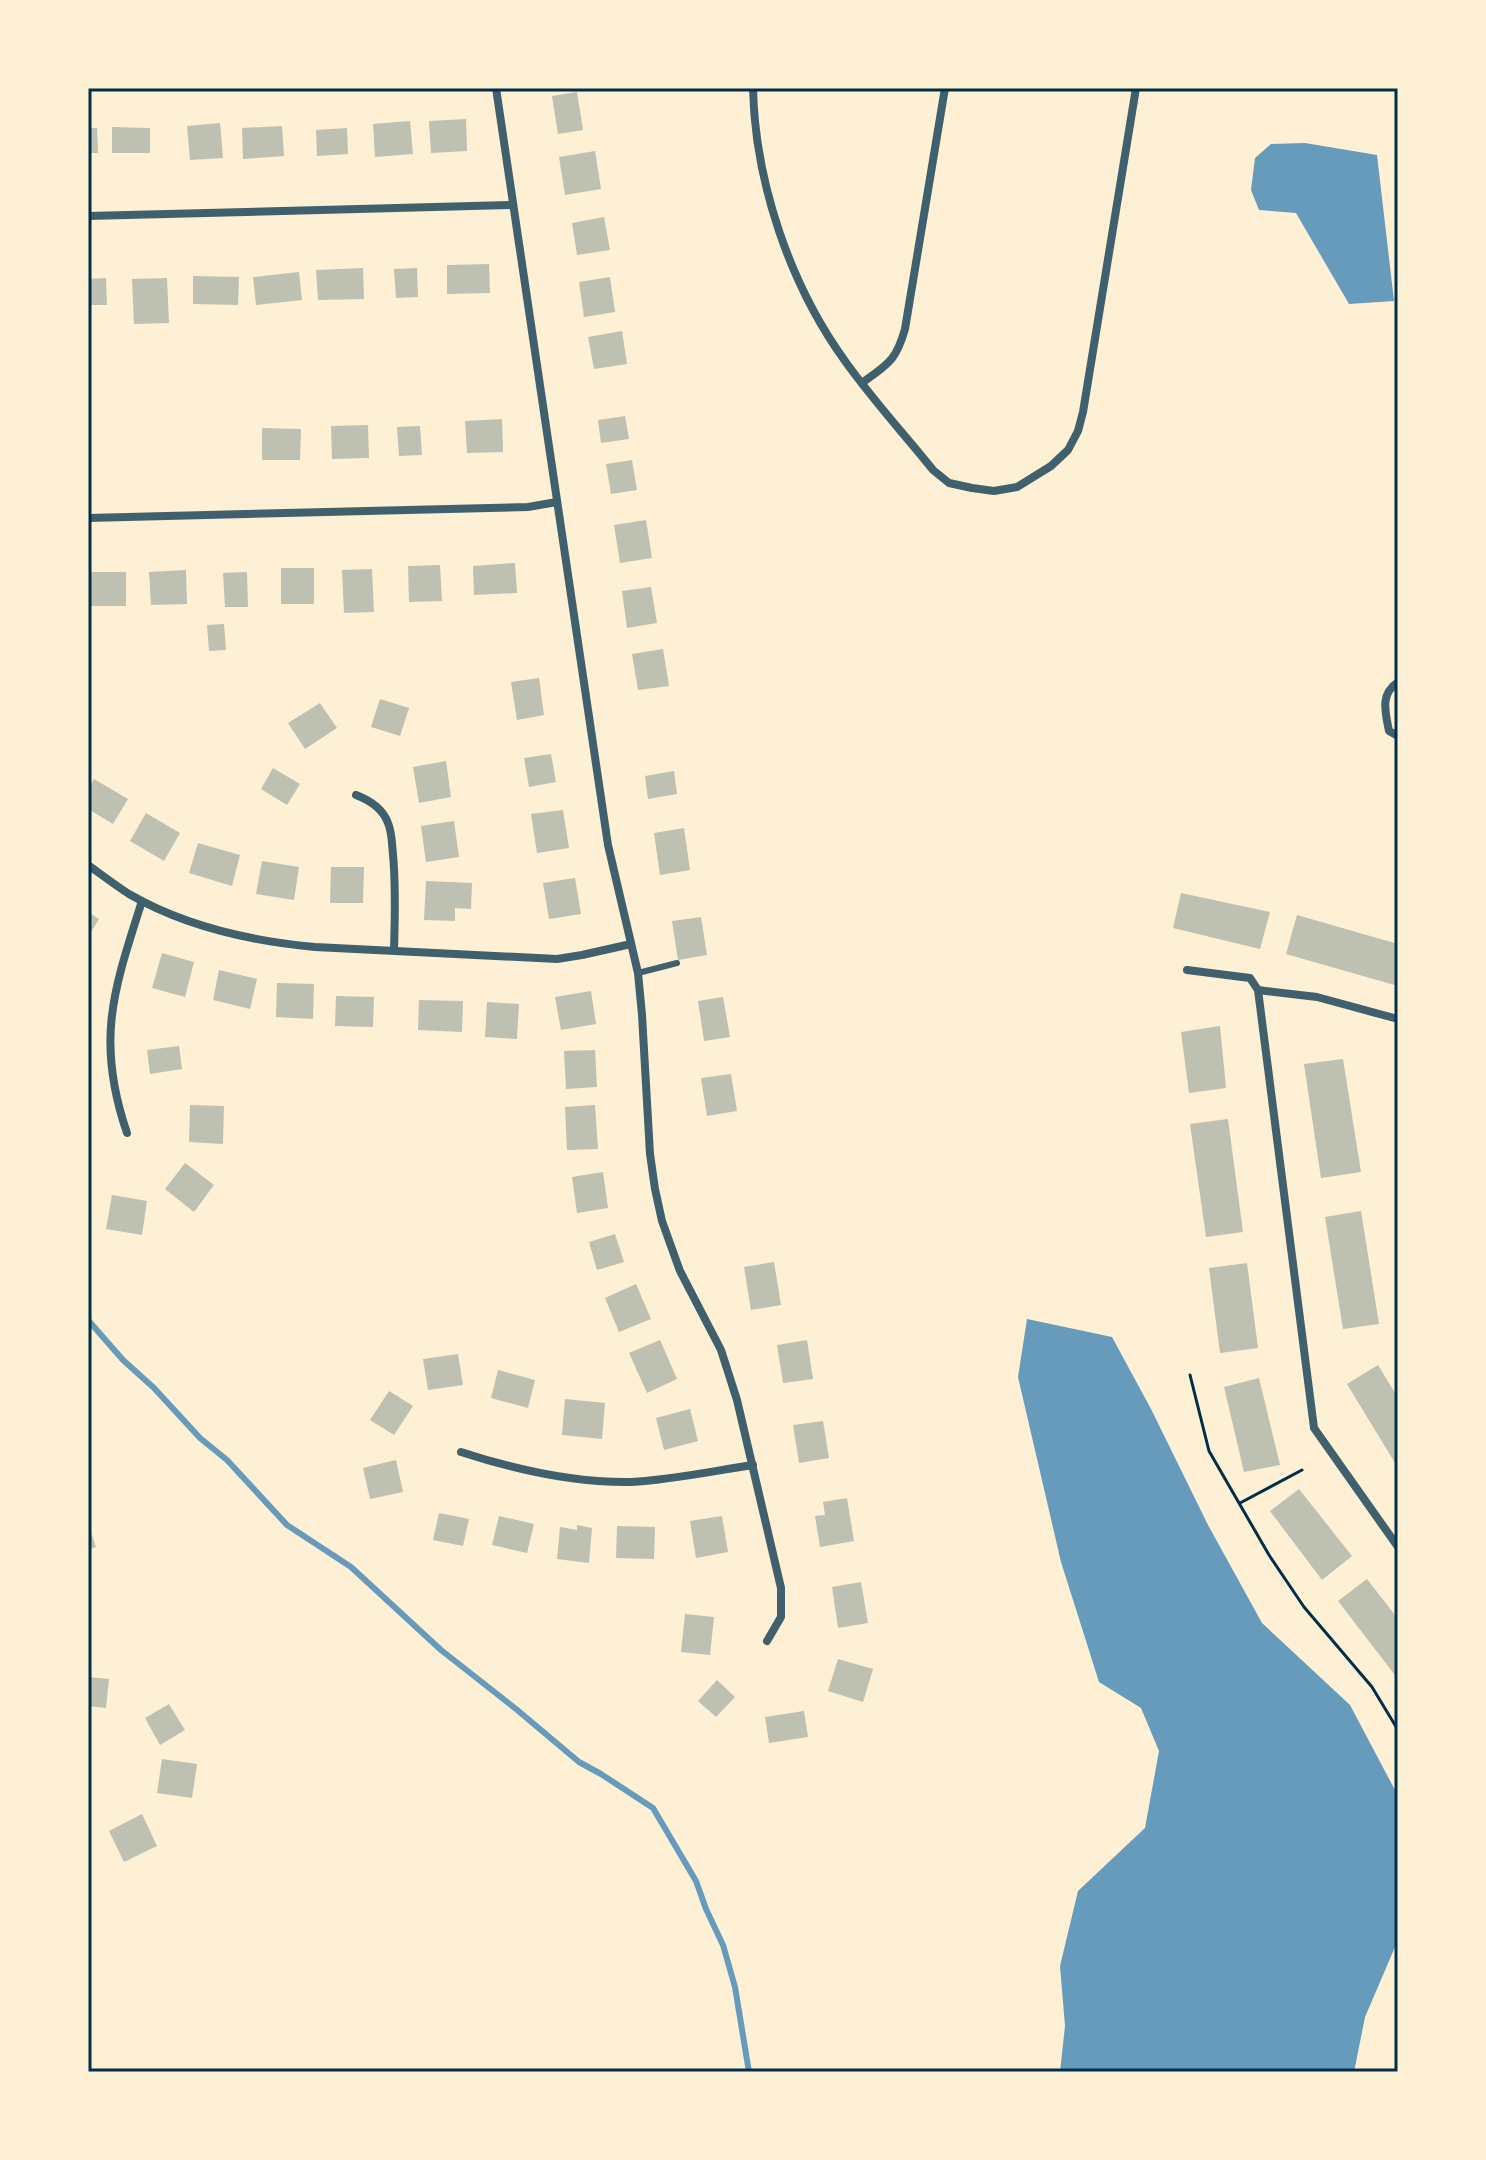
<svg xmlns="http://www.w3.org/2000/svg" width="1486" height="2160" viewBox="0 0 1486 2160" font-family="'Alegreya Sans',sans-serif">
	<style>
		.water { fill: #669bbc }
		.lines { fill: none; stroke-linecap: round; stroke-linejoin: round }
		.stream { stroke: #669bbc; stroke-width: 6 }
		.building { fill: #bec0b2 }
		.path { stroke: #003049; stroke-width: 3 }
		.service { stroke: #3f606c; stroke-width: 6 }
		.minor { stroke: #3f606c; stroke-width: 8 }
		.neatline { fill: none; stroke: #003049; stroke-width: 3 }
	</style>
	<rect width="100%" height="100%" fill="#fdf0d5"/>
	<!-- water -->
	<g class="water">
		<path d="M1305,143L1377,155L1394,301L1349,304L1296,213L1259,210L1251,190L1255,158L1271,144Z"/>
		<path d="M1027,1319L1112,1337L1151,1409L1208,1525L1262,1623L1350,1705L1396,1792L1398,1797V1940L1365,2017L1354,2072H1060L1065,2026L1060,1966L1078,1891L1145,1828L1159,1751L1141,1708L1099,1682L1061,1562L1018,1377Z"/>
	</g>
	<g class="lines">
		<!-- stream -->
		<path class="stream" d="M88,1320L123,1360L154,1388L200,1438L227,1460L287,1525L351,1567L441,1650L516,1709L579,1762L601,1774L653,1808L696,1881L706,1909L723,1945L735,1987L749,2072"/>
	</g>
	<!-- building -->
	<g class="building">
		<path d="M577,92L583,130L558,134L552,96Z"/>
		<path d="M466,119L467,151L431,153L429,121Z"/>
		<path d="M410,121L413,154L375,157L373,124Z"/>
		<path d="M220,123L223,158L190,160L187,126Z"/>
		<path d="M282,126L284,156L243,159L242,128Z"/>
		<path d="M112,127L150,128V153H112Z"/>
		<path d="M88,128H97L98,153H88Z"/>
		<path d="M347,128L348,154L317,156L316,130Z"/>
		<path d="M595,151L601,189L565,195L559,157Z"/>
		<path d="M604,217L610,250L577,255L572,223Z"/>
		<path d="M489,264L490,293L447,294V265Z"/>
		<path d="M363,268L364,299L318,300L316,270Z"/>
		<path d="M417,268L418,297L396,298L394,269Z"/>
		<path d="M299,272L302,300L256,305L253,277Z"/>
		<path d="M193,276L239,277L238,305L193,304Z"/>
		<path d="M610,277L615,312L584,317L579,282Z"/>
		<path d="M106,278L107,305H91V314H88V279Z"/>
		<path d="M167,278L169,323L134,324L132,279Z"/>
		<path d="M622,331L627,364L594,369L588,337Z"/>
		<path d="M625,416L629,439L601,443L598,420Z"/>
		<path d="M502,419L503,452L467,453L465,421Z"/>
		<path d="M368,425L369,458L332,459L331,426Z"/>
		<path d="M420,426L422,455L399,456L397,427Z"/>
		<path d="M262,428L301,429L300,460H262Z"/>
		<path d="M632,460L637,490L611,494L606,464Z"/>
		<path d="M646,520L652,558L620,563L614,525Z"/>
		<path d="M515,563L517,593L474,595L473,566Z"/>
		<path d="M440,565L442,601L409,602L408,566Z"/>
		<rect x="281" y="568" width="33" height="36"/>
		<path d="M372,569L374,612L344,613L342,570Z"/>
		<path d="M186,570L187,604L151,605L149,572Z"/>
		<rect x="88" y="572" width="38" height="34"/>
		<path d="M247,572L248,607H225L223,573Z"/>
		<path d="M651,587L657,623L627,628L622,591Z"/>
		<path d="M224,624L226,650L209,651L207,625Z"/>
		<path d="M663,649L669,686L638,690L632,654Z"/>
		<path d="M539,678L544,715L517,720L511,682Z"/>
		<path d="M380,699L409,708L400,736L371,727Z"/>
		<path d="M320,703L337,728L305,749L288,723Z"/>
		<path d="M551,754L556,782L529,787L524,758Z"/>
		<path d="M446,761L451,797L419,803L413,767Z"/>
		<path d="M273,768L300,784L287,805L261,789Z"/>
		<path d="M674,771L677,794L648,799L645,776Z"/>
		<path d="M94,779L128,799L113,824L88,809V790Z"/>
		<path d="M563,810L569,848L537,853L531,814Z"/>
		<path d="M146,813L180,833L164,861L130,841Z"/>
		<path d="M454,821L459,857L426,862L421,826Z"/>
		<path d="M684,828L690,870L660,875L654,833Z"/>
		<path d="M198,843L240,855L232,886L189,873Z"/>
		<path d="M262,861L299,867L294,900L256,894Z"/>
		<path d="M331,867H364L363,903H330Z"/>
		<path d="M575,878L581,914L549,919L543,883Z"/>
		<path d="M426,881L472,883L471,909L455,908V921L424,920Z"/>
		<path d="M1181,893L1270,912L1260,949L1173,928Z"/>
		<path d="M88,912L99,919L88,937Z"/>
		<path d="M1297,915L1398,944V986L1286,954Z"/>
		<path d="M701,917L707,955L678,960L672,921Z"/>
		<path d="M162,953L194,962L185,997L152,988Z"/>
		<path d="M219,970L257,979L250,1009L213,1000Z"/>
		<path d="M277,983L314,984L313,1019L276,1017Z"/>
		<path d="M591,991L596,1024L561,1030L555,997Z"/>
		<path d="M336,996L374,997L373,1027L335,1026Z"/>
		<path d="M723,997L730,1037L704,1041L698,1001Z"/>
		<path d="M419,1000L463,1001L462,1032L418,1030Z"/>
		<path d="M487,1002L519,1004L517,1039L485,1037Z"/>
		<path d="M1220,1026L1226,1088L1189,1093L1181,1032Z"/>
		<path d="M179,1046L182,1069L150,1074L147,1050Z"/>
		<path d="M595,1050L597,1087L566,1089L564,1051Z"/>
		<path d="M1343,1059L1361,1172L1321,1178L1304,1064Z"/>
		<path d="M731,1074L737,1111L707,1116L701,1078Z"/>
		<path d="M190,1105L224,1106L223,1144L189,1142Z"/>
		<path d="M595,1105L598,1149L567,1150L565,1107Z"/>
		<path d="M1228,1119L1243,1232L1206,1237L1190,1124Z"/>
		<path d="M185,1163L214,1185L194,1212L165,1189Z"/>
		<path d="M603,1172L608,1208L577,1213L572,1177Z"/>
		<path d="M112,1195L147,1201L142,1235L106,1229Z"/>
		<path d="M1361,1211L1379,1324L1343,1329L1325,1217Z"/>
		<path d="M615,1234L624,1262L597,1270L589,1242Z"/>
		<path d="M774,1262L781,1305L751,1310L744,1267Z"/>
		<path d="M1247,1263L1258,1348L1220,1353L1209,1268Z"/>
		<path d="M636,1284L651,1319L619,1332L605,1298Z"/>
		<path d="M660,1340L677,1379L647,1393L629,1353Z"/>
		<path d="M807,1340L813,1379L783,1383L777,1345Z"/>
		<path d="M458,1354L463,1385L428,1390L423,1359Z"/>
		<path d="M1378,1365L1398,1398V1468L1347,1384Z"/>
		<path d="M498,1370L535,1380L528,1408L491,1398Z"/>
		<path d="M1259,1378L1280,1465L1244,1472L1224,1387Z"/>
		<path d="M389,1391L413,1406L394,1435L370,1420Z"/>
		<path d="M565,1399L605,1403L602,1439L562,1435Z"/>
		<path d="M690,1409L698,1441L664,1450L656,1418Z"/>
		<path d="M823,1421L829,1458L799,1463L793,1425Z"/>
		<path d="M396,1460L403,1492L370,1499L363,1468Z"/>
		<path d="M1299,1489L1352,1556L1322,1580L1270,1511Z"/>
		<path d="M847,1498L854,1541L820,1547L815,1516L825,1515L823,1502Z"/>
		<path d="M439,1513L469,1519L463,1546L433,1540Z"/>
		<path d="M499,1516L534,1524L527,1553L492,1545Z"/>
		<path d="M722,1516L728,1552L696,1558L690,1521Z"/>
		<path d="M88,1524L96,1547L88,1550Z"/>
		<path d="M577,1525L592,1528L589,1563L557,1559L560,1527L577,1530Z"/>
		<path d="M617,1526L655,1527L654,1559L616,1558Z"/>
		<path d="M1367,1579L1398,1619V1679L1338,1601Z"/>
		<path d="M861,1582L868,1623L838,1628L832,1587Z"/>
		<path d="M685,1614L714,1617L710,1655L681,1652Z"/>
		<path d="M838,1659L873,1669L863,1702L828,1691Z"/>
		<path d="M88,1677L109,1679L106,1708L88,1706Z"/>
		<path d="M717,1680L735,1697L716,1717L698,1701Z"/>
		<path d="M169,1704L185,1730L160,1745L145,1718Z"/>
		<path d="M804,1711L808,1737L769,1743L765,1717Z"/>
		<path d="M162,1759L197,1764L192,1798L157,1793Z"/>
		<path d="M142,1814L157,1846L124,1862L109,1831Z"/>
	</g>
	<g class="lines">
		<!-- path -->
		<g class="path">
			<path d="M1190,1375L1209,1451L1269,1555L1304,1607L1372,1687L1398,1730"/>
			<path d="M1240,1503L1302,1470"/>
		</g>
		<!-- service -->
		<g class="service">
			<path d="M1317,88H1325"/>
			<path d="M638,973L677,963"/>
		</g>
		<!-- minor -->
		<g class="minor">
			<path d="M496,88L608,845L638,973L642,1015L650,1154L655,1189L662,1221L680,1271L721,1350L737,1400L781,1588V1617L767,1641"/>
			<path d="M753,88C755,182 790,285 845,361C872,399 904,434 933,470L949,483L972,488L994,491L1017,487L1051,466L1068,450L1078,431L1083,412L1136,88"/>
			<path d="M88,216L513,205"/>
			<path d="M862,383C888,364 896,361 905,329L945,88"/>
			<path d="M88,518L528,507L557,502"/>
			<path d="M1398,682C1380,694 1385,711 1389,731L1398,736"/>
			<path d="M356,795C369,800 383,809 388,823C392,832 392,844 393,855C396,886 395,918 394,950"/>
			<path d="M88,865C102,875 115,885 129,894C186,927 250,941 315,947L557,959L582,955L631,944"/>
			<path d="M1187,970L1250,978L1258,990"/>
			<path d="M1398,1019L1317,997L1258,990L1314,1428L1398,1547"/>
			<path d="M127,1133C95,1040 114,989 142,901"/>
			<path d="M461,1452C516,1470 572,1483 631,1482C671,1480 713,1471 753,1465"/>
		</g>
	</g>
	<!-- border -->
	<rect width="1486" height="2160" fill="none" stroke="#fdf0d5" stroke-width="180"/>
	<rect x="90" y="90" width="1306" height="1980" class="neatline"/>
</svg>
